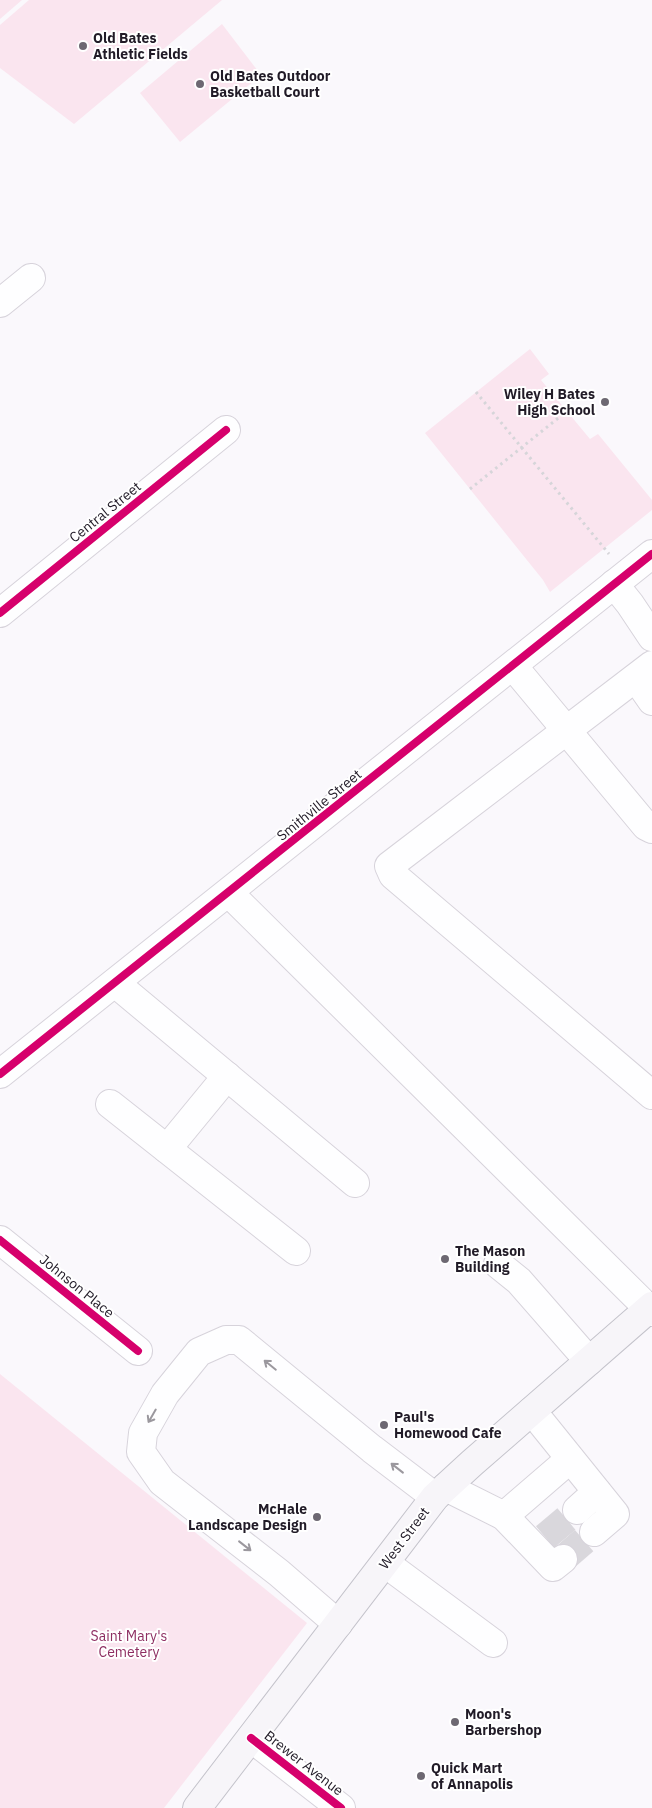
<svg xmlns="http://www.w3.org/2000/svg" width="652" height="1808" viewBox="0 0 652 1808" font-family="'IBM Plex Sans',sans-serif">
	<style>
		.green { fill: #fae5ef }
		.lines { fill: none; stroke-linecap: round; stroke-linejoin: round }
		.minor-tunnel { stroke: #d9d7dc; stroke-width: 28; stroke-dasharray: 28 14; stroke-linecap: butt }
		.minor-casing { stroke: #d7d3db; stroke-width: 30 }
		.major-casing { stroke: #c4c3cb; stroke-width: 30 }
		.path { stroke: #d6d5d9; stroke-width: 3; stroke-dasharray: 2.5 4; stroke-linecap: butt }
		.minor { stroke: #fefeff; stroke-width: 28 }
		.major { stroke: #f7f5f9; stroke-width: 28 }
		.cycleway-casing { stroke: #fff; stroke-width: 11 }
		.cycleway { stroke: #d6006c; stroke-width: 8 }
		.oneway { stroke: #9b989e }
		.poi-dot { fill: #6d6872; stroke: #fff; stroke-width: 2 }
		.labels { text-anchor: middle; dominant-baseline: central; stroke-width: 4; stroke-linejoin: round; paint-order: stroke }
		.poi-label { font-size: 14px; font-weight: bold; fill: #211b27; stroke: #fff; text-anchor: start }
		.street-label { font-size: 14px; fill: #211b27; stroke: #fff }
		.park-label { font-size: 14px; fill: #8e2e62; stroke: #fff }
	</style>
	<rect width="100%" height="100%" fill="#faf8fc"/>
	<!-- green -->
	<g class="green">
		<path d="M0,0H22L0,19Z"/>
		<path d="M29,0H222L74,124L0,68V25Z"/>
		<path d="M222,24L261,75L180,142L140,93Z"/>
		<path d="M530,349L549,374L541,380L590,439L598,434L652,500V510L550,592L543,580L425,433Z"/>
		<path d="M0,1374L307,1623L164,1808H0Z"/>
	</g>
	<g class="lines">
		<!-- minor-tunnel -->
		<g class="minor-tunnel">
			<path d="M545,1537L577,1510"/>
			<path d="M563,1559L594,1532"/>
		</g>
		<defs>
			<g id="minor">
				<path d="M0,303L31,278"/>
				<path d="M614,584L630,604L652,637"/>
				<path d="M0,613L226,430"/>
				<path d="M652,665L389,866L393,875L652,1095"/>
				<path d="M513,666L646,826L652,829"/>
				<path d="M636,678L652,701"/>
				<path d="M229,893L652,1312"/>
				<path d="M115,983L355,1183"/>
				<path d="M0,1074L652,554"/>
				<path d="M110,1104L296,1251"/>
				<path d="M167,1149L227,1076"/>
				<path d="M0,1240L138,1351"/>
				<path d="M498,1264L519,1281L589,1361"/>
				<path d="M532,1411L615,1514L594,1532"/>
				<path d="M446,1487L504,1516L553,1567L563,1559"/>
				<path d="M577,1510L597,1492"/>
				<path d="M504,1516L570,1459"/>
				<path d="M385,1563L493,1643"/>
				<path d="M338,1624L279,1573L162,1482L141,1452L143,1433L165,1394L199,1352L226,1340H239L372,1449L435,1497"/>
				<path d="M251,1738L341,1808"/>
			</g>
			<path id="major" d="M197,1808L435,1497L472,1463L652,1306"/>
		</defs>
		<!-- minor casing -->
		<use href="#minor" class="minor-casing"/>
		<!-- major casing -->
		<use href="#major" class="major-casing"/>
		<!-- path -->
		<g class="path">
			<path d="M476,392L609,554"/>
			<path d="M470,489L567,411"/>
		</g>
		<!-- minor -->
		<use href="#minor" class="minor"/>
		<!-- major -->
		<use href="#major" class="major"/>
		<defs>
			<g id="cycleway">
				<path d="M0,613L226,430"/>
				<path d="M0,1074L652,554"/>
				<path d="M0,1240L138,1351"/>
				<path d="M251,1738L341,1808"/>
			</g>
		</defs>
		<!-- cycleway casing -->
		<use href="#cycleway" class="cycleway-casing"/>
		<!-- cycleway -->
		<use href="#cycleway" class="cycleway"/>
	</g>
	<!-- one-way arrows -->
	<defs><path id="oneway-shaft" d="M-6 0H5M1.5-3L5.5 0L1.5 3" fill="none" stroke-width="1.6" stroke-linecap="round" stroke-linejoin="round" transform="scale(1.25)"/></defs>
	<g class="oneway">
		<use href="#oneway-shaft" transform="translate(270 1365) rotate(-141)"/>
		<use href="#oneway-shaft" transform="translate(152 1416) rotate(120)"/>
		<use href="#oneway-shaft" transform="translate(397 1468) rotate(-142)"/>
		<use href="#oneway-shaft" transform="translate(245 1546) rotate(38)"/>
	</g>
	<!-- markers -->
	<g class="poi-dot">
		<circle cx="83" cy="46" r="5"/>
		<circle cx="200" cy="84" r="5"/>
		<circle cx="605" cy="402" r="5"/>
		<circle cx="445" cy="1259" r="5"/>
		<circle cx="384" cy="1425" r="5"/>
		<circle cx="317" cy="1517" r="5"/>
		<circle cx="455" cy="1722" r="5"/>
		<circle cx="421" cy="1776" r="5"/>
	</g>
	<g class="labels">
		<!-- poi labels -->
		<g class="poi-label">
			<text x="93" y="38">Old Bates<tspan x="93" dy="16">Athletic Fields</tspan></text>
			<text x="210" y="76">Old Bates Outdoor<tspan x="210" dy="16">Basketball Court</tspan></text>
			<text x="595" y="394" text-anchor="end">Wiley H Bates<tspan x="595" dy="16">High School</tspan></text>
			<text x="455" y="1251">The Mason<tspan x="455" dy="16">Building</tspan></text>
			<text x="394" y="1417">Paul's<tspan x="394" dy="16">Homewood Cafe</tspan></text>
			<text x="307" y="1509" text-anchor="end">McHale<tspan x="307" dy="16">Landscape Design</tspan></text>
			<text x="465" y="1714">Moon's<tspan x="465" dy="16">Barbershop</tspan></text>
			<text x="431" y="1768">Quick Mart<tspan x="431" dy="16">of Annapolis</tspan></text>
		</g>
		<!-- street labels -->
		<g class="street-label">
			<text transform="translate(105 512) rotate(-39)">Central Street</text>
			<text transform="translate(319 805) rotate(-39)">Smithville Street</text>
			<text transform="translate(77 1286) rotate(39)">Johnson Place</text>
			<text transform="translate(404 1538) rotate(-53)">West Street</text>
			<text transform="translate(304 1763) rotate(38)">Brewer Avenue</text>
		</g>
		<!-- park labels -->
		<g class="park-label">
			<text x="129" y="1636">Saint Mary's<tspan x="129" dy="16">Cemetery</tspan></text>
		</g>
	</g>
</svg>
